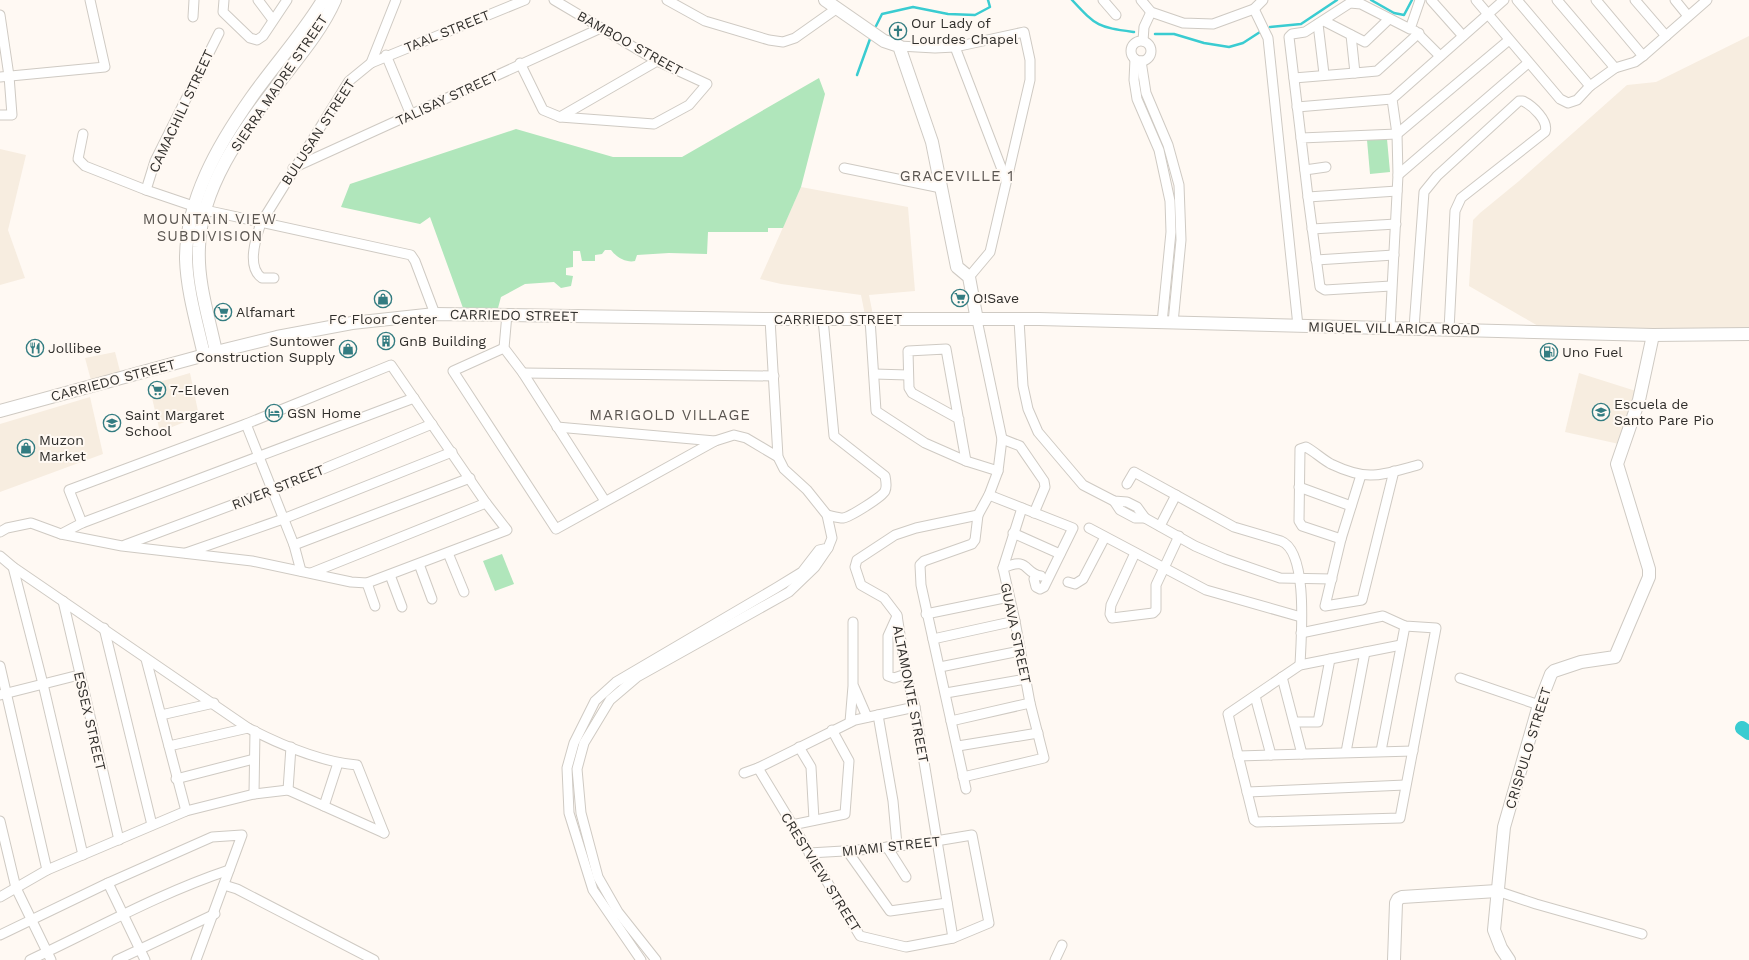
<svg xmlns="http://www.w3.org/2000/svg" width="1749" height="960" viewBox="0 0 1749 960" font-family="'Work Sans',sans-serif">
	<style>
		.built { fill: #f7ede0 }
		.green { fill: #b0e6bb }
		.lines { fill: none; stroke-linecap: round; stroke-linejoin: round }
		.stream { stroke: #3accd1; stroke-width: 2.5 }
		.river { stroke: #3accd1; stroke-width: 14 }
		.street-casing { stroke: #cfcac3; stroke-width: 11 }
		.secondary-casing { stroke: #cfcac3; stroke-width: 14 }
		.street { stroke: #fff; stroke-width: 9 }
		.secondary { stroke: #fff; stroke-width: 12 }
		.labels { text-anchor: middle; dominant-baseline: central; stroke-width: 4; stroke-linejoin: round; paint-order: stroke }
		.poi-label { font-size: 14px; fill: #312f2c; stroke: #fff9f3; text-anchor: start }
		.street-label { font-size: 14px; fill: #312f2c; stroke: #fff9f3 }
		.neighbourhood-label { font-size: 15px; letter-spacing: 1px; fill: #5b5651; stroke: #fff9f3 }
	</style>
	<rect width="100%" height="100%" fill="#fff9f3"/>
	<!-- built -->
	<g class="built">
		<path d="M1749,36V328L1545,330L1469,286L1473,220L1480,213L1519,181L1627,85L1656,82Z"/>
		<path d="M0,149L26,155L8,230L25,278L0,285Z"/>
		<path d="M801,187L908,207L915,291L869,295L873,315H865L861,295L781,284L760,279Z"/>
		<path d="M115,352L121,375L92,384L85,358Z"/>
		<path d="M190,373L199,416L160,432L149,385Z"/>
		<path d="M1579,373L1639,392L1619,444L1565,432Z"/>
		<path d="M90,397L103,454L0,492V424Z"/>
	</g>
	<!-- green -->
	<g class="green">
		<path d="M819,78L825,94L801,187L783,228H768V232H708L707,254L669,253L637,255L635,261C626,263 616,257 611,250H605L602,254L595,255V261H582L580,251H573V267L566,268V275L573,276L571,286L561,288L554,282L525,284L501,297L498,308H463L430,217L420,224L341,207L350,184L516,129L613,157H682Z"/>
		<path d="M1387,139L1390,172L1370,174L1367,140Z"/>
		<path d="M502,554L514,584L495,591L483,561Z"/>
	</g>
	<g class="lines">
		<!-- stream -->
		<g class="stream">
			<path d="M1072,0C1097,27 1098,27 1134,32"/>
			<path d="M1371,0L1394,13L1404,15L1412,0"/>
			<path d="M876,26L882,14L913,7L948,14L975,15L990,7L988,0"/>
			<path d="M1270,27L1301,24L1337,0"/>
			<path d="M1155,34H1174L1204,43L1229,47L1243,43L1260,32"/>
			<path d="M857,75L870,39"/>
		</g>
		<!-- river -->
		<path class="river" d="M1742,728L1749,733"/>
		<defs>
			<g id="street">
				<path d="M224,0L223,12L250,38L257,40L263,36L287,0"/>
				<path d="M258,0L273,20"/>
				<path d="M667,0L705,21L769,40L783,42L795,38L836,9"/>
				<path d="M1103,0L1116,15"/>
				<path d="M1141,0L1151,12L1183,23L1213,24L1254,9L1263,0"/>
				<path d="M1431,0L1463,36"/>
				<path d="M1476,0L1560,99L1568,103L1577,100L1590,86L1615,68L1635,62L1643,56L1707,0"/>
				<path d="M1517,0L1590,86"/>
				<path d="M1557,0L1615,68"/>
				<path d="M1596,0L1643,56"/>
				<path d="M1635,0L1666,36"/>
				<path d="M1675,0L1688,16"/>
				<path d="M1254,9L1268,38L1298,326"/>
				<path d="M0,15L9,76L12,115H0"/>
				<path d="M193,17L194,0"/>
				<path d="M1324,21L1365,42L1389,19"/>
				<path d="M1318,24L1324,74"/>
				<path d="M1415,31L1440,56"/>
				<path d="M219,33L155,161L146,190L205,210L411,255L415,261L435,314"/>
				<path d="M1351,35L1355,73L1377,71L1419,33"/>
				<path d="M1143,41L1144,27L1151,12"/>
				<circle cx="1141" cy="51" r="10"/>
				<path d="M899,46L935,48L955,47L1024,32L1030,60V80L990,252L969,277"/>
				<path d="M955,47L1006,180"/>
				<path d="M386,55L411,115"/>
				<path d="M1135,59L1134,80L1137,99L1159,150L1170,201L1171,232L1162,323"/>
				<path d="M1141,61L1146,93L1168,145L1179,185L1181,240L1173,323"/>
				<path d="M371,63L525,0"/>
				<path d="M520,63L543,110L560,117L654,124L689,105L707,84L657,61L554,0"/>
				<path d="M0,77L105,67L90,0"/>
				<path d="M1294,78L1355,73"/>
				<path d="M1297,107L1392,99"/>
				<path d="M560,117L657,61"/>
				<path d="M83,134L78,159L85,166L146,190"/>
				<path d="M1301,138L1289,37L1292,34L1305,32L1350,3L1361,4L1410,29L1420,0"/>
				<path d="M293,168L601,28"/>
				<path d="M844,168L941,188"/>
				<path d="M1305,170L1326,167"/>
				<path d="M1398,175L1528,63"/>
				<path d="M1397,191L1308,197L1301,138L1397,134L1509,40"/>
				<path d="M1308,197L1320,287L1325,290L1391,286"/>
				<path d="M1312,229L1396,224"/>
				<path d="M1316,260L1394,255"/>
				<path d="M274,278H262C246,267 256,237 261,223L349,81L371,63L396,0"/>
				<path d="M507,314L504,348L523,373L605,501"/>
				<path d="M823,319L834,436L885,476C886,481 887,487 885,491C882,497 850,517 843,518C838,518 832,516 827,515"/>
				<path d="M870,319L876,411L925,443L966,461L998,471"/>
				<path d="M1019,320L1023,386L1028,409L1038,432L1083,485L1114,501L1127,502L1137,507L1145,518"/>
				<path d="M1390,328L1398,175L1397,134L1392,99L1504,0"/>
				<path d="M1414,328L1424,192L1437,176L1519,101H1523C1533,106 1549,121 1545,132L1461,198L1455,211L1449,330"/>
				<path d="M504,348L453,371L556,529L715,441L734,435L746,438L778,457"/>
				<path d="M523,373L774,376"/>
				<path d="M874,374L908,375"/>
				<path d="M959,419L912,393L909,388L908,351L946,349L966,461"/>
				<path d="M246,424L294,545L301,571"/>
				<path d="M557,427L715,441"/>
				<path d="M1002,439L1020,446L1044,481L1045,487L1034,513"/>
				<path d="M1361,475L1341,539L1325,606L1362,600L1394,471"/>
				<path d="M1127,484L1134,472L1234,527L1281,541C1309,552 1301,639 1300,665"/>
				<path d="M1299,487L1351,506"/>
				<path d="M989,495L1073,528L1044,587L1040,589L1036,587L1034,579L1036,575"/>
				<path d="M1114,501L1120,510L1135,518H1145L1195,546L1225,559L1280,578L1332,579"/>
				<path d="M1160,526L1176,495"/>
				<path d="M1089,528L1206,590L1301,617"/>
				<path d="M0,532L7,528L31,523L61,534L122,546L252,561L351,582L367,583L507,530L486,503L391,365L246,424L69,490L82,523"/>
				<path d="M1013,533L1060,554"/>
				<path d="M61,534L82,523L414,398"/>
				<path d="M1341,539L1302,526L1299,521L1300,449L1306,447C1315,452 1322,459 1331,464C1369,482 1380,475 1418,465"/>
				<path d="M125,545L272,490L432,424"/>
				<path d="M294,545L470,478"/>
				<path d="M186,553L283,519L452,452"/>
				<path d="M448,553L464,592"/>
				<path d="M1135,553L1111,605L1110,614L1112,618L1153,613L1156,610V585L1179,536"/>
				<path d="M0,556L13,567L248,728C279,744 322,762 357,765L384,833"/>
				<path d="M419,564L432,599"/>
				<path d="M13,567L43,684L83,855"/>
				<path d="M1003,568C1030,556 1023,573 1041,576"/>
				<path d="M311,573L486,503"/>
				<path d="M390,575L402,607"/>
				<path d="M1068,582L1075,584L1083,579L1105,537"/>
				<path d="M367,583L375,606"/>
				<path d="M63,601L119,840"/>
				<path d="M926,614L1009,597"/>
				<path d="M897,616L888,636V676L894,678L906,674"/>
				<path d="M104,628L152,825"/>
				<path d="M1301,633L1383,616L1405,626L1436,628L1400,818L1257,822L1254,820L1228,714L1300,665L1401,645"/>
				<path d="M933,639L1015,621"/>
				<path d="M146,659L186,811"/>
				<path d="M0,666L47,870"/>
				<path d="M940,667L1020,651"/>
				<path d="M1282,677L1302,754"/>
				<path d="M1460,678L1539,705"/>
				<path d="M854,687L867,717"/>
				<path d="M946,693L1026,679"/>
				<path d="M0,695L79,675"/>
				<path d="M1255,696L1271,755"/>
				<path d="M161,715L214,703"/>
				<path d="M878,715L893,801L897,845"/>
				<path d="M951,721L1030,703"/>
				<path d="M850,722L853,686V622"/>
				<path d="M1294,722H1318L1330,659"/>
				<path d="M169,746L248,728"/>
				<path d="M958,746L1038,733"/>
				<path d="M799,747L811,767L814,820"/>
				<path d="M1381,751L1405,626"/>
				<path d="M1346,752L1365,652"/>
				<path d="M1238,756L1413,751"/>
				<path d="M758,768L860,936L906,947L953,938L989,923L972,835C918,845 863,851 809,853"/>
				<path d="M744,773L758,768L855,720L915,707"/>
				<path d="M963,777L1044,758L1030,703L1015,621L1003,568L1022,508"/>
				<path d="M176,779L254,759"/>
				<path d="M966,789L921,585L920,565L924,561L972,544L975,540L978,515"/>
				<path d="M288,790L291,747"/>
				<path d="M1247,792L1405,785"/>
				<path d="M254,794L255,731"/>
				<path d="M324,806L338,763"/>
				<path d="M0,821L16,888L51,960"/>
				<path d="M792,825L845,814L849,761L832,730"/>
				<path d="M887,847L906,877"/>
				<path d="M848,852L890,911L947,903"/>
				<path d="M108,883L145,960"/>
				<path d="M224,885L237,889L374,960"/>
				<path d="M1497,891L1536,904L1642,934"/>
				<path d="M0,897L47,870L186,811L254,794L288,790L384,833"/>
				<path d="M0,935L108,883L212,837L242,835L196,960"/>
				<path d="M953,938L915,707L906,674L897,615L884,598L861,585L855,567L857,560L895,535L916,528L978,515L989,495L998,471L1002,439L977,320"/>
				<path d="M30,960C96,929 160,893 229,870"/>
				<path d="M117,960L215,914"/>
				<path d="M641,960L593,890L569,813L567,768L574,743L595,701L616,682L776,588L802,572L819,550L828,548L832,538L827,515L807,490L784,469L778,457L770,319"/>
				<path d="M656,960L618,912L598,877L581,813L577,769L584,743L610,700L637,677L789,592L815,567L828,548"/>
				<path d="M1055,960L1062,945"/>
			</g>
			<g id="secondary">
				<path d="M825,0L884,41L899,46L932,142L957,267L969,277L977,320"/>
				<path d="M216,352C209,318 197,282 199,247C201,188 241,133 275,88C296,60 321,32 335,0"/>
				<path d="M204,355C197,324 187,291 186,259C186,200 218,145 251,98C274,65 302,35 323,0"/>
				<path d="M0,411L216,352L277,337L352,323L435,314L770,319H1039L1653,335L1749,334"/>
				<path d="M1394,960L1396,903L1398,899L1402,897L1497,891"/>
				<path d="M1509,960L1501,948L1494,930L1504,827L1539,705L1551,674L1554,671L1581,662L1615,657L1649,577V569L1617,464L1639,400L1653,335"/>
			</g>
		</defs>
		<!-- street casing -->
		<use href="#street" class="street-casing"/>
		<!-- secondary casing -->
		<use href="#secondary" class="secondary-casing"/>
		<!-- street -->
		<use href="#street" class="street"/>
		<!-- secondary -->
		<use href="#secondary" class="secondary"/>
	</g>
	<!-- icons -->
	<defs>
		<symbol id="church-ring" viewBox="-11 -11 22 22"><circle r="9.5" fill="#fff9f3" stroke="#337c81" stroke-width="1.5"/><path d="M-1.2-6h2.4v3.5h3.3v2.4h-3.3V6h-2.4V-.1h-3.3v-2.4h3.3Z" fill="#337c81"/></symbol>
		<symbol id="supermarket-ring" viewBox="-11 -11 22 22"><circle r="9.5" fill="#fff9f3" stroke="#337c81" stroke-width="1.5"/><path d="M-6-5.5h2.5l.6 2H6L4.5 2H-2.5L-4.4-4H-6ZM-1.5 3.2a1.3 1.3 0 1 0 .1 0ZM3 3.2a1.3 1.3 0 1 0 .1 0Z" fill="#337c81"/></symbol>
		<symbol id="shop-ring" viewBox="-11 -11 22 22"><circle r="9.5" fill="#fff9f3" stroke="#337c81" stroke-width="1.5"/><path d="M-5-2.5h2.3a2.7 3.5 0 0 1 5.4 0H5L5.5 6h-11ZM-1.5-2.5h3a1.5 2.3 0 0 0-3 0Z" fill="#337c81"/></symbol>
		<symbol id="building-ring" viewBox="-11 -11 22 22"><circle r="9.5" fill="#fff9f3" stroke="#337c81" stroke-width="1.5"/><path d="M-4-6H4V6H1V3H-1V6H-4ZM-2.5-4.3h1.7v1.8h-1.7ZM.8-4.3h1.7v1.8H.8ZM-2.5-1h1.7V.8h-1.7ZM.8-1h1.7V.8H.8Z" fill="#337c81"/></symbol>
		<symbol id="restaurant-ring" viewBox="-11 -11 22 22"><circle r="9.5" fill="#fff9f3" stroke="#337c81" stroke-width="1.5"/><path d="M-5-6h1v4h1v-4h1v4h1v-4h1v5L-1.5 .5V6h-2V.5L-5-1ZM5-6V6H3V1.5H1.5Q1.5-4 5-6Z" fill="#337c81"/></symbol>
		<symbol id="fuel-ring" viewBox="-11 -11 22 22"><circle r="9.5" fill="#fff9f3" stroke="#337c81" stroke-width="1.5"/><path d="M-5.5-6h7V0h2V4h1.3V-2.5L3-4.5l.8-.8L6-3V5H2.5V1h-1V6h-7ZM-4.2-4.7v3.2H.2V-4.7Z" fill="#337c81"/></symbol>
		<symbol id="school-ring" viewBox="-11 -11 22 22"><circle r="9.5" fill="#fff9f3" stroke="#337c81" stroke-width="1.5"/><path d="M0-5L7-2L0 1L-7-2ZM-4 1L0 2.5L4 1V4Q0 6-4 4Z" fill="#337c81"/></symbol>
		<symbol id="hotel-ring" viewBox="-11 -11 22 22"><circle r="9.5" fill="#fff9f3" stroke="#337c81" stroke-width="1.5"/><path d="M-6-4.5h1.5V1H6V5H4.5V3h-9V5H-6ZM-4 0a1.8 1.8 0 1 1 3.6 0ZM.5 0V-2.5h3Q6-2.5 6 0Z" fill="#337c81"/></symbol>
	</defs>
	<g fill-rule="evenodd">
		<use href="#church-ring" x="888" y="21" width="20" height="20"/>
		<use href="#supermarket-ring" x="950" y="288" width="20" height="20"/>
		<use href="#shop-ring" x="373" y="289" width="20" height="20"/>
		<use href="#supermarket-ring" x="213" y="302" width="20" height="20"/>
		<use href="#building-ring" x="376" y="331" width="20" height="20"/>
		<use href="#restaurant-ring" x="25" y="338" width="20" height="20"/>
		<use href="#shop-ring" x="338" y="339" width="20" height="20"/>
		<use href="#fuel-ring" x="1539" y="342" width="20" height="20"/>
		<use href="#supermarket-ring" x="147" y="380" width="20" height="20"/>
		<use href="#school-ring" x="1591" y="402" width="20" height="20"/>
		<use href="#hotel-ring" x="264" y="403" width="20" height="20"/>
		<use href="#school-ring" x="102" y="413" width="20" height="20"/>
		<use href="#shop-ring" x="16" y="438" width="20" height="20"/>
	</g>
	<g class="labels">
		<!-- poi labels -->
		<g class="poi-label">
			<text x="911" y="23">Our Lady of<tspan x="911" dy="16">Lourdes Chapel</tspan></text>
			<text x="973" y="298">O!Save</text>
			<text x="236" y="312">Alfamart</text>
			<text x="383" y="319" text-anchor="middle">FC Floor Center</text>
			<text x="335" y="341" text-anchor="end">Suntower<tspan x="335" dy="16">Construction Supply</tspan></text>
			<text x="399" y="341">GnB Building</text>
			<text x="48" y="348">Jollibee</text>
			<text x="1562" y="352">Uno Fuel</text>
			<text x="170" y="390">7-Eleven</text>
			<text x="1614" y="404">Escuela de<tspan x="1614" dy="16">Santo Pare Pio</tspan></text>
			<text x="287" y="413">GSN Home</text>
			<text x="125" y="415">Saint Margaret<tspan x="125" dy="16">School</tspan></text>
			<text x="39" y="440">Muzon<tspan x="39" dy="16">Market</tspan></text>
		</g>
		<!-- street labels -->
		<g class="street-label">
			<text transform="translate(447 31) rotate(-22)">TAAL STREET</text>
			<text transform="translate(630 43) rotate(29)">BAMBOO STREET</text>
			<text transform="translate(279 83) rotate(-56)">SIERRA MADRE STREET</text>
			<text transform="translate(447 98) rotate(-25)">TALISAY STREET</text>
			<text transform="translate(181 111) rotate(-65)">CAMACHILI STREET</text>
			<text transform="translate(318 132) rotate(-57)">BULUSAN STREET</text>
			<text transform="translate(514 315) rotate(1)">CARRIEDO STREET</text>
			<text x="838" y="319">CARRIEDO STREET</text>
			<text transform="translate(1394 328) rotate(1)">MIGUEL VILLARICA ROAD</text>
			<text transform="translate(113 380) rotate(-15)">CARRIEDO STREET</text>
			<text transform="translate(278 487) rotate(-22)">RIVER STREET</text>
			<text transform="translate(1016 633) rotate(78)">GUAVA STREET</text>
			<text transform="translate(911 694) rotate(79)">ALTAMONTE STREET</text>
			<text transform="translate(90 721) rotate(77)">ESSEX STREET</text>
			<text transform="translate(1528 748) rotate(-73)">CRISPULO STREET</text>
			<text transform="translate(891 846) rotate(-6)">MIAMI STREET</text>
			<text transform="translate(821 872) rotate(58)">CRESTVIEW STREET</text>
		</g>
		<!-- neighbourhood labels -->
		<g class="neighbourhood-label">
			<text x="957" y="176">GRACEVILLE 1</text>
			<text x="210" y="219">MOUNTAIN VIEW<tspan x="210" dy="17">SUBDIVISION</tspan></text>
			<text x="670" y="415">MARIGOLD VILLAGE</text>
		</g>
	</g>
</svg>
